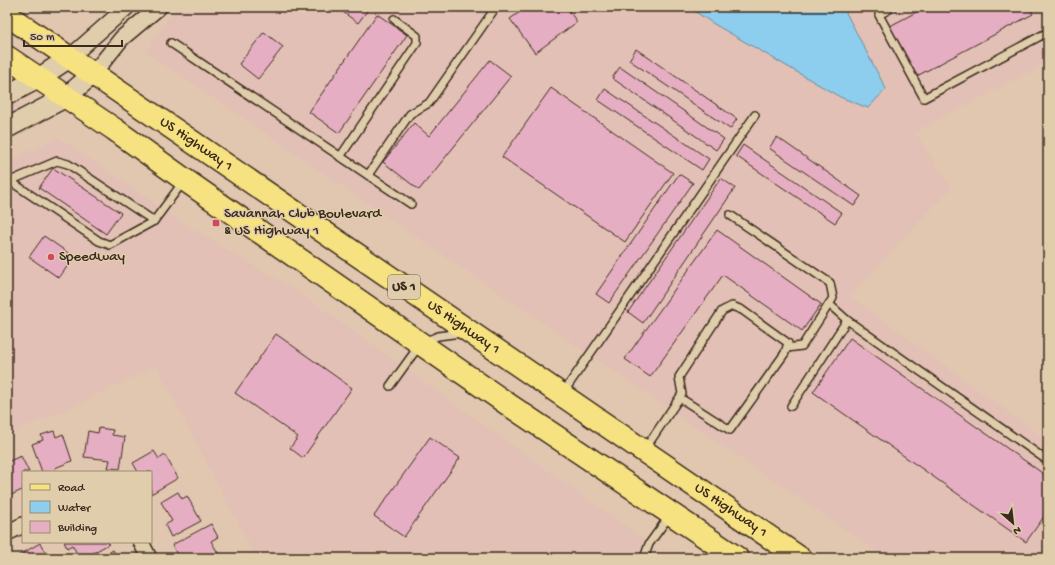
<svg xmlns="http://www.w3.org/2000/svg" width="1055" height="565" viewBox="0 0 1055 565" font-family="'Gochi Hand',sans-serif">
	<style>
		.built { fill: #e2c0b5 }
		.water { fill: #8dcdee; stroke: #6c8c9b }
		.building { fill: #e6aec2; stroke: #3b2a1e }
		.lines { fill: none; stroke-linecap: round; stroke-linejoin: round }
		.service-casing { stroke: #3b2a1e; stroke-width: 10 }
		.minor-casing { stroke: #3b2a1e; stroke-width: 18 }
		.tertiary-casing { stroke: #3b2a1e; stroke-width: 22 }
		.primary-casing { stroke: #3b2a1e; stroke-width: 25 }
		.service { stroke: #e0cdab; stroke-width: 7 }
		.minor { stroke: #e0cdab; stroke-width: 15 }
		.tertiary { stroke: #e0cdab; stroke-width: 19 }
		.primary { stroke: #f7e281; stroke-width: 22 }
		.poi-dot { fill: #d1495b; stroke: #e0cdab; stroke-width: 1.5 }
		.labels { text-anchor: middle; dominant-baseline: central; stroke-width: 3; stroke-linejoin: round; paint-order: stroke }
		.shield { fill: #e0cdab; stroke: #6c5b48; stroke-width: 1 }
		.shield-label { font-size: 14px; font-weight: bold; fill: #3b2a1e }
		.street-label { font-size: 15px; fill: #3b2a1e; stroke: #e0cdab }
		.poi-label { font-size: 15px; fill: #3b2a1e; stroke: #e0cdab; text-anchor: start }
	</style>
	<rect width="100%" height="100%" fill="#e1c7b0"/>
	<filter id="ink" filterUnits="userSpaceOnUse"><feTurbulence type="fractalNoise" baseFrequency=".025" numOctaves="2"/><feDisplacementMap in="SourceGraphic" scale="8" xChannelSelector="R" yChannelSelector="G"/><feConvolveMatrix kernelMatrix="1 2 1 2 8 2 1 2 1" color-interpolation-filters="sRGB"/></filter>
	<g filter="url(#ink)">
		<!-- built -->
		<g class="built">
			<path d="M176,7H400L402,8L405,7H428L434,9L439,7H688L714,24L886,89L843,7H1048V62L915,132L951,188L850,296L1048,441V558H887L146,52Z"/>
			<path d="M12,101L25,110L7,119V104Z"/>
			<path d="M58,137L183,223L300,293L670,558H256L156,365L78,404L7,435V163Z"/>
		</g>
		<!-- water -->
		<path class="water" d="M688,7H843L886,89L868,108L840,97L714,24Z"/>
		<!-- building -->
		<g class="building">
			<path d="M336,7H370L358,23Z"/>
			<path d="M527,7H566L577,22L535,53L510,19Z"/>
			<path d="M926,7H1029L1033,14L915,77L888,27Z"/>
			<path d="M377,14L407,35L339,133L309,112Z"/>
			<path d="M264,32L283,47L258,79L239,64Z"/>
			<path d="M636,49L737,119L730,129L629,60Z"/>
			<path d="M490,60L511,76L419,190L383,162L414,123L429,136Z"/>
			<path d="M620,67L724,139L716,150L612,78Z"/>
			<path d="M551,88L673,173L625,242L502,157Z"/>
			<path d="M605,89L709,159L702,170L598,100Z"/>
			<path d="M777,137L861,196L854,206L769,148Z"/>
			<path d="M743,145L842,213L835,223L736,156Z"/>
			<path d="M53,168L121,213L106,234L39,188Z"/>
			<path d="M679,174L693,183L609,303L596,294Z"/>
			<path d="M721,178L735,188L643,323L628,312Z"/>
			<path d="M717,230L821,304L802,331L723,275L650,377L625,359Z"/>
			<path d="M44,236L74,257L59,278L29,257Z"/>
			<path d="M276,334L352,388L303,458L290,448L298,437L235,393Z"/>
			<path d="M850,338L1048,477V511L1026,542L813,392Z"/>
			<path d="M99,428L113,430L112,435L125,437L120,469L108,468L110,460L84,457L88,431L98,433Z"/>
			<path d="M54,431L56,437L63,434L72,461L55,468L56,472H42L32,444L43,440L41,435Z"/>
			<path d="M430,437L460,458L404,537L374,516Z"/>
			<path d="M154,451L159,459L165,455L178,478L151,494V472H138L133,463Z"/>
			<path d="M21,456L29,472H23V492L22,490L7,497V462Z"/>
			<path d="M178,492L182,499L187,496L201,521L171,537L165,525L172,521L161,502Z"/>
			<path d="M211,524L218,537L211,541L221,558H188L186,555L179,558L172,545Z"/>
			<path d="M64,542H108L109,544L84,558H80L72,545L67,548Z"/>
			<path d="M40,543L47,555L51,553L54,558H17L16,557Z"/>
			<path d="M113,550L118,558H100Z"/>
		</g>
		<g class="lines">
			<defs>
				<g id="service">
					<path d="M893,7L879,15L924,98L1048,32"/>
					<path d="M171,43L411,204"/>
					<path d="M340,157L417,43V36L394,19"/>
					<path d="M368,175L410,114L429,103L496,7"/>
					<path d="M10,181L57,161L68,164L154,221"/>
					<path d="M7,182L10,181L99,241L110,245L154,221L183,182"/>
					<path d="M730,215L830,283L833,298L802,346L787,348"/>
					<path d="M829,304L847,320L1048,461"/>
					<path d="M390,386L421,343L438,336L461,333"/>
					<path d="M563,393L755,115"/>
					<path d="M791,406L847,320"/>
					<path d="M645,449L682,394L679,377L722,311L732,306L742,310L788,343L785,353L730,430L680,398"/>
					<path d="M644,558L649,544L670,515"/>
				</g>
				<g id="minor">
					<path d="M69,58L127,7"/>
					<path d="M93,74L122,38L159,7"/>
					<path d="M7,533L23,525"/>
					<path d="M141,542L149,558"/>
				</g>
				<g id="tertiary">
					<path d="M7,95L39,78L69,58"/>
					<path d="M7,128L66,97L93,74"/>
				</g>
				<g id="primary">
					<path id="s1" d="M7,15L800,558"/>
					<path d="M7,57L114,129L185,180L509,405L737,558"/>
				</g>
			</defs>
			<!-- service casing -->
			<use href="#service" class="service-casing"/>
			<!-- minor casing -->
			<use href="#minor" class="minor-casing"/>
			<!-- tertiary casing -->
			<use href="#tertiary" class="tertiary-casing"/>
			<!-- primary casing -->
			<use href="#primary" class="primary-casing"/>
			<!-- service -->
			<use href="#service" class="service"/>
			<!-- minor -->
			<use href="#minor" class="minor"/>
			<!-- tertiary -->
			<use href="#tertiary" class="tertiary"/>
			<!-- primary -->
			<use href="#primary" class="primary"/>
		</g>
	</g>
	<!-- markers -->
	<g class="poi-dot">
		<rect x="212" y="219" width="8" height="8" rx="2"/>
		<circle cx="51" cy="257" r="4"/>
	</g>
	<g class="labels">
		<!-- shield labels -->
		<rect class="shield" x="388" y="275" width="32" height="24" rx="3"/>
		<g class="shield-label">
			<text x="404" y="287">US 1</text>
		</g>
		<!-- street labels -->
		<g class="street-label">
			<text stroke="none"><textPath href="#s1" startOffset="229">US Highway 1</textPath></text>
			<text stroke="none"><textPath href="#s1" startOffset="553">US Highway 1</textPath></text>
			<text stroke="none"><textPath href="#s1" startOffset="877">US Highway 1</textPath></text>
		</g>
		<!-- poi labels -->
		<g class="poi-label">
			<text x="224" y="214">Savannah Club Boulevard<tspan x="224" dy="17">&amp; US Highway 1</tspan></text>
			<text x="59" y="257">Speedway</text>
		</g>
	</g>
	<!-- margin -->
	<rect width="1055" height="565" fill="none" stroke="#e0cdab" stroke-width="24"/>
	<rect x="12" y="12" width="1031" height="541" fill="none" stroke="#3b2a1e" stroke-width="1.5" filter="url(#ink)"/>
	<!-- legend -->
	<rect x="22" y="471" width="130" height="72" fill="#e0cdab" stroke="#9e8c73"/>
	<rect x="30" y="484" width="20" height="6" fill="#f7e281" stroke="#9e8c73"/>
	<text x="58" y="491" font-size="12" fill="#3b2a1e">Road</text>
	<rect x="30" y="501" width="20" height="12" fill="#8dcdee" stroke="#9e8c73"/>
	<text x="58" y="511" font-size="12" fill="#3b2a1e">Water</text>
	<rect x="30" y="521" width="20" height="12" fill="#e6aec2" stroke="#9e8c73"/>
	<text x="58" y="531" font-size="12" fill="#3b2a1e">Building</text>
	<!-- north arrow -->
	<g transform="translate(1013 523) rotate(152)" stroke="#e0cdab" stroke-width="3" paint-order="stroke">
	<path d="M0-3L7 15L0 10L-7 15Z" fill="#3b2a1e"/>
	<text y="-6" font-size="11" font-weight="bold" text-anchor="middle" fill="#3b2a1e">N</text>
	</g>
	<!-- scale -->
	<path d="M24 40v6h98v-6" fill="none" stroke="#3b2a1e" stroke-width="2"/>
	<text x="30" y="40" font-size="12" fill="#3b2a1e" stroke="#e0cdab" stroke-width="3" paint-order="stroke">50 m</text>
</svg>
